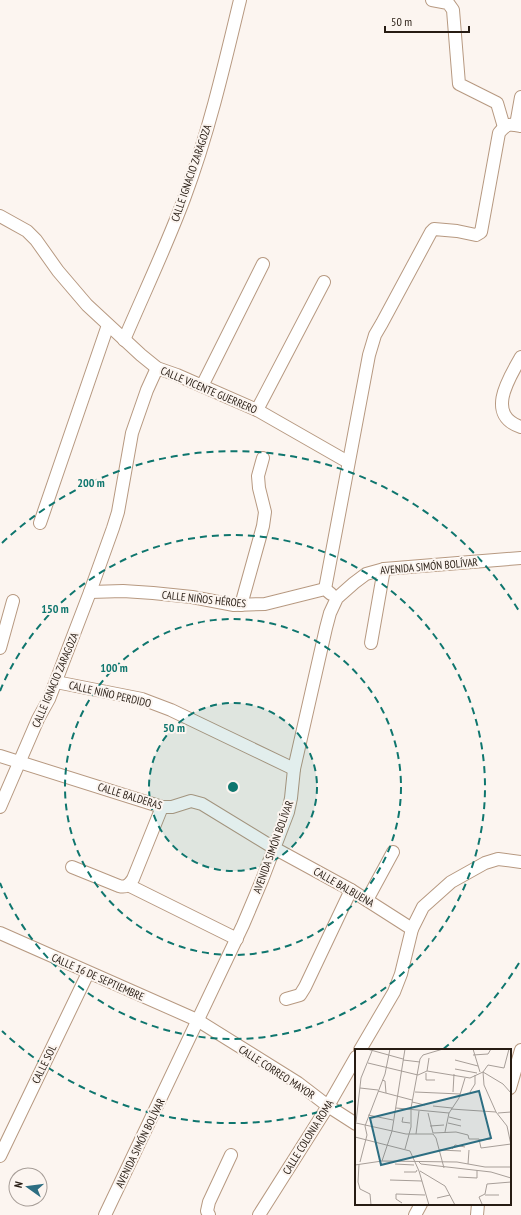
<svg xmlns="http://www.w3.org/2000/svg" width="521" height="1215" viewBox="0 0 521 1215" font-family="'PT Sans Narrow',sans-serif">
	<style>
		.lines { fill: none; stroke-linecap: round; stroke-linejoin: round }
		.minor-casing { stroke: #b79981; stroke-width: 14 }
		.minor { stroke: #fff; stroke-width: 12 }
		.ring { fill: none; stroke: #0f766e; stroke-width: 2; stroke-dasharray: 7 5 }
		.labels { text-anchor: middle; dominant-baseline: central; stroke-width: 4; stroke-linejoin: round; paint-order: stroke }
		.street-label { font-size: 11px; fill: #271c13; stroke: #fcf5f0 }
		.inset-road { fill: none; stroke: #a79e98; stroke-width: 1 }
		.view { fill: #2d6e82; fill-opacity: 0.15; stroke: #2d6e82; stroke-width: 2 }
		.inset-edge { fill: none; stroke: #271c13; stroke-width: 2 }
		.centre { fill: #0f766e; stroke: #fcf5f0; stroke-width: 2 }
		.ring-label { font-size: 12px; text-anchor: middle; font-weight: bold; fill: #0f766e; stroke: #fcf5f0; stroke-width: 4; stroke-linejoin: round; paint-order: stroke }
	</style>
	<rect width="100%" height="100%" fill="#fcf5f0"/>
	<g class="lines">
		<defs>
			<g id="minor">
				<path d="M432,0L448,3L453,10L459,84L497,103L504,127"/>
				<path d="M516,125L521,97"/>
				<path d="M0,216L27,231L36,240L58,271L87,305L141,355L157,368L177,375L257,410L348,462"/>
				<path d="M124,340C144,293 166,247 184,199C208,135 224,67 240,0"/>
				<path d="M521,357C509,378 485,415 521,427"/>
				<path d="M202,386L263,264"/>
				<path d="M257,410L324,282"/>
				<path d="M40,523L108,325"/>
				<path d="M325,589L369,355L375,335L382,323L431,232L434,229L457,231L476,235L481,232L499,133C507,123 510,124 521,126"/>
				<path d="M90,592L123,591L153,593L192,597L234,605L265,604L325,589L331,594"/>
				<path d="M241,605L263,526L265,512L259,488L258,476L263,458"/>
				<path d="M371,643L384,569"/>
				<path d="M0,648L13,601"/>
				<path d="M56,682L142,699L171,710L294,769"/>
				<path d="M0,756L162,807H172L191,801L202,804L274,848L351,890L412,929"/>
				<path d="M0,807L38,719L49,699L90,592L113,528L118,512L132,433L147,390L157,368"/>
				<path d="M72,867L119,886C126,888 129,885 133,879L162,807"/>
				<path d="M128,885L237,939"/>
				<path d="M367,900L393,852"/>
				<path d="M0,933L197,1020L298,1083L328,1106L356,1124"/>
				<path d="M286,999L300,995L305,987L351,890"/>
				<path d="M360,1050L394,992L401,974L412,929L423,907L451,882L485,863L498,859L521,862"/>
				<path d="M510,1088L521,1050"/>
				<path d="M0,1156L88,973"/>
				<path d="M105,1215L243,925L262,880L288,812L291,798L294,769L326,628L330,613L337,598L354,583L366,574L384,569L521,558"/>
				<path d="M209,1215L207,1211L209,1202L231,1155"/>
				<path d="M259,1215L328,1106L356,1057"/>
				<path d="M415,1215L421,1204"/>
				<path d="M477,1215L478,1204"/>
			</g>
		</defs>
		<!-- minor casing -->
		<use href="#minor" class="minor-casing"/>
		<!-- minor -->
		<use href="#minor" class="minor"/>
	</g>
	<!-- distance rings -->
	<circle cx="233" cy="787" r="84" fill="#0f766e" fill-opacity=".12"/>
	<g class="ring">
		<circle cx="233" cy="787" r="84"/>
		<circle cx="233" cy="787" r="168"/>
		<path d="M0 691A252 252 0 1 1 0 883"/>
		<path d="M519 963A336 336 0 0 1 442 1050M353 1101A336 336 0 0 1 2 1031M2 543A336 336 0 0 1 519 611"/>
	</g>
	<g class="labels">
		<!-- street labels -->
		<g class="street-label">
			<text transform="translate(191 173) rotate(-71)">CALLE IGNACIO ZARAGOZA</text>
			<text transform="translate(209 390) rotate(23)">CALLE VICENTE GUERRERO</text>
			<text transform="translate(429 566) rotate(-5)">AVENIDA SIMÓN BOLÍVAR</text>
			<text transform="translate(204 599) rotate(6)">CALLE NIÑOS HÉROES</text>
			<text transform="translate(55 680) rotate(-67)">CALLE IGNACIO ZARAGOZA</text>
			<text transform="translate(110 694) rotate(13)">CALLE NIÑO PERDIDO</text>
			<text transform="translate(130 796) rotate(17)">CALLE BALDERAS</text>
			<text transform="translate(273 847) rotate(-70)">AVENIDA SIMÓN BOLÍVAR</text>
			<text transform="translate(344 887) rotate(30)">CALLE BALBUENA</text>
			<text transform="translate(98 977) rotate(24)">CALLE 16 DE SEPTIEMBRE</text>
			<text transform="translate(44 1064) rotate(-64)">CALLE SOL</text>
			<text transform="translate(277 1072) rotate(33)">CALLE CORREO MAYOR</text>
			<text transform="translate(308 1137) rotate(-58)">CALLE COLONIA ROMA</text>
			<text transform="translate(140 1143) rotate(-64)">AVENIDA SIMÓN BOLÍVAR</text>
		</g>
	</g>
	<!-- overview -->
	<g transform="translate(355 1049)">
		<rect width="156" height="156" fill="#fcf5f0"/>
		<path class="inset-road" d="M12,0L48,10M118,0L125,23M118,6L133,5L136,0M48,11L65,13M100,11L123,17M13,14L63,26L72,22L115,29L128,23M100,20L122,24M72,22L74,9M128,23L129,36L141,63L152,77L156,96M128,23L133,16L149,19L154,0M128,23L148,35L156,44M71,24V31H80M27,31L30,32L31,44M5,39L23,41M23,42L57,51M60,43L105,45M98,43L99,25M115,43L120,35V26M57,53L70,56M78,57L97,59M41,59L94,64M96,60L141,63M73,64L78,84M143,64L156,63M13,66L38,71M48,68L47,73L55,74M94,68L106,71M1,73L6,29L17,2M1,74L51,85H78L81,89L89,119M93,74L106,77M75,77L89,76M90,83L94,64L104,49L110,29M78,84L101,83L113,86L114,90H124L126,99L156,95M61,85L64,62M0,88L55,102L64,122L74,156M124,91L136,90M50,100L56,78V59L65,10L68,6L88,0M97,100L100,96L110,98M85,101L106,102M27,112L37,82L50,0M5,113L12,86L10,77L30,25L35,0M64,113L66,115L136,123L156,129M4,115L3,133L5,140L15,145L16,156M40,115L59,116M113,115L114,101M0,116L27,112L102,113L130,118H156M65,122L90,137L100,156M49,123H61L62,121M103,128L122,129V121M35,131L67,132M130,146H144M82,149L95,146M47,154L41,150V145L70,146M127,155L124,148L130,145L132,135L156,133"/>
		<path class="view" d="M124,42L136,89L26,116L15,69Z"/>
		<rect width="156" height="156" class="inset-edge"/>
	</g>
	<circle cx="233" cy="787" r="6" class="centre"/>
	<g class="ring-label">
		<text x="91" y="487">200 m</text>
		<text x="55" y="613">150 m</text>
		<text x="114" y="672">100 m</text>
		<text x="174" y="732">50 m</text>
	</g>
	<!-- north arrow -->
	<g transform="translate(28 1187) rotate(284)"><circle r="19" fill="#fcf5f0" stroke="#a79e98"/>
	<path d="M0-3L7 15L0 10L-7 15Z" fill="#2d6e82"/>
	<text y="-6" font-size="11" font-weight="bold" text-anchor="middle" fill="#271c13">N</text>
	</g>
	<!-- scale -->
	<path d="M385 26v6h84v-6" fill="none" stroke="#271c13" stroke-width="2"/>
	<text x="391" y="26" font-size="12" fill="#271c13" stroke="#fcf5f0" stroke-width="3" paint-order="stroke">50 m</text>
</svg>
